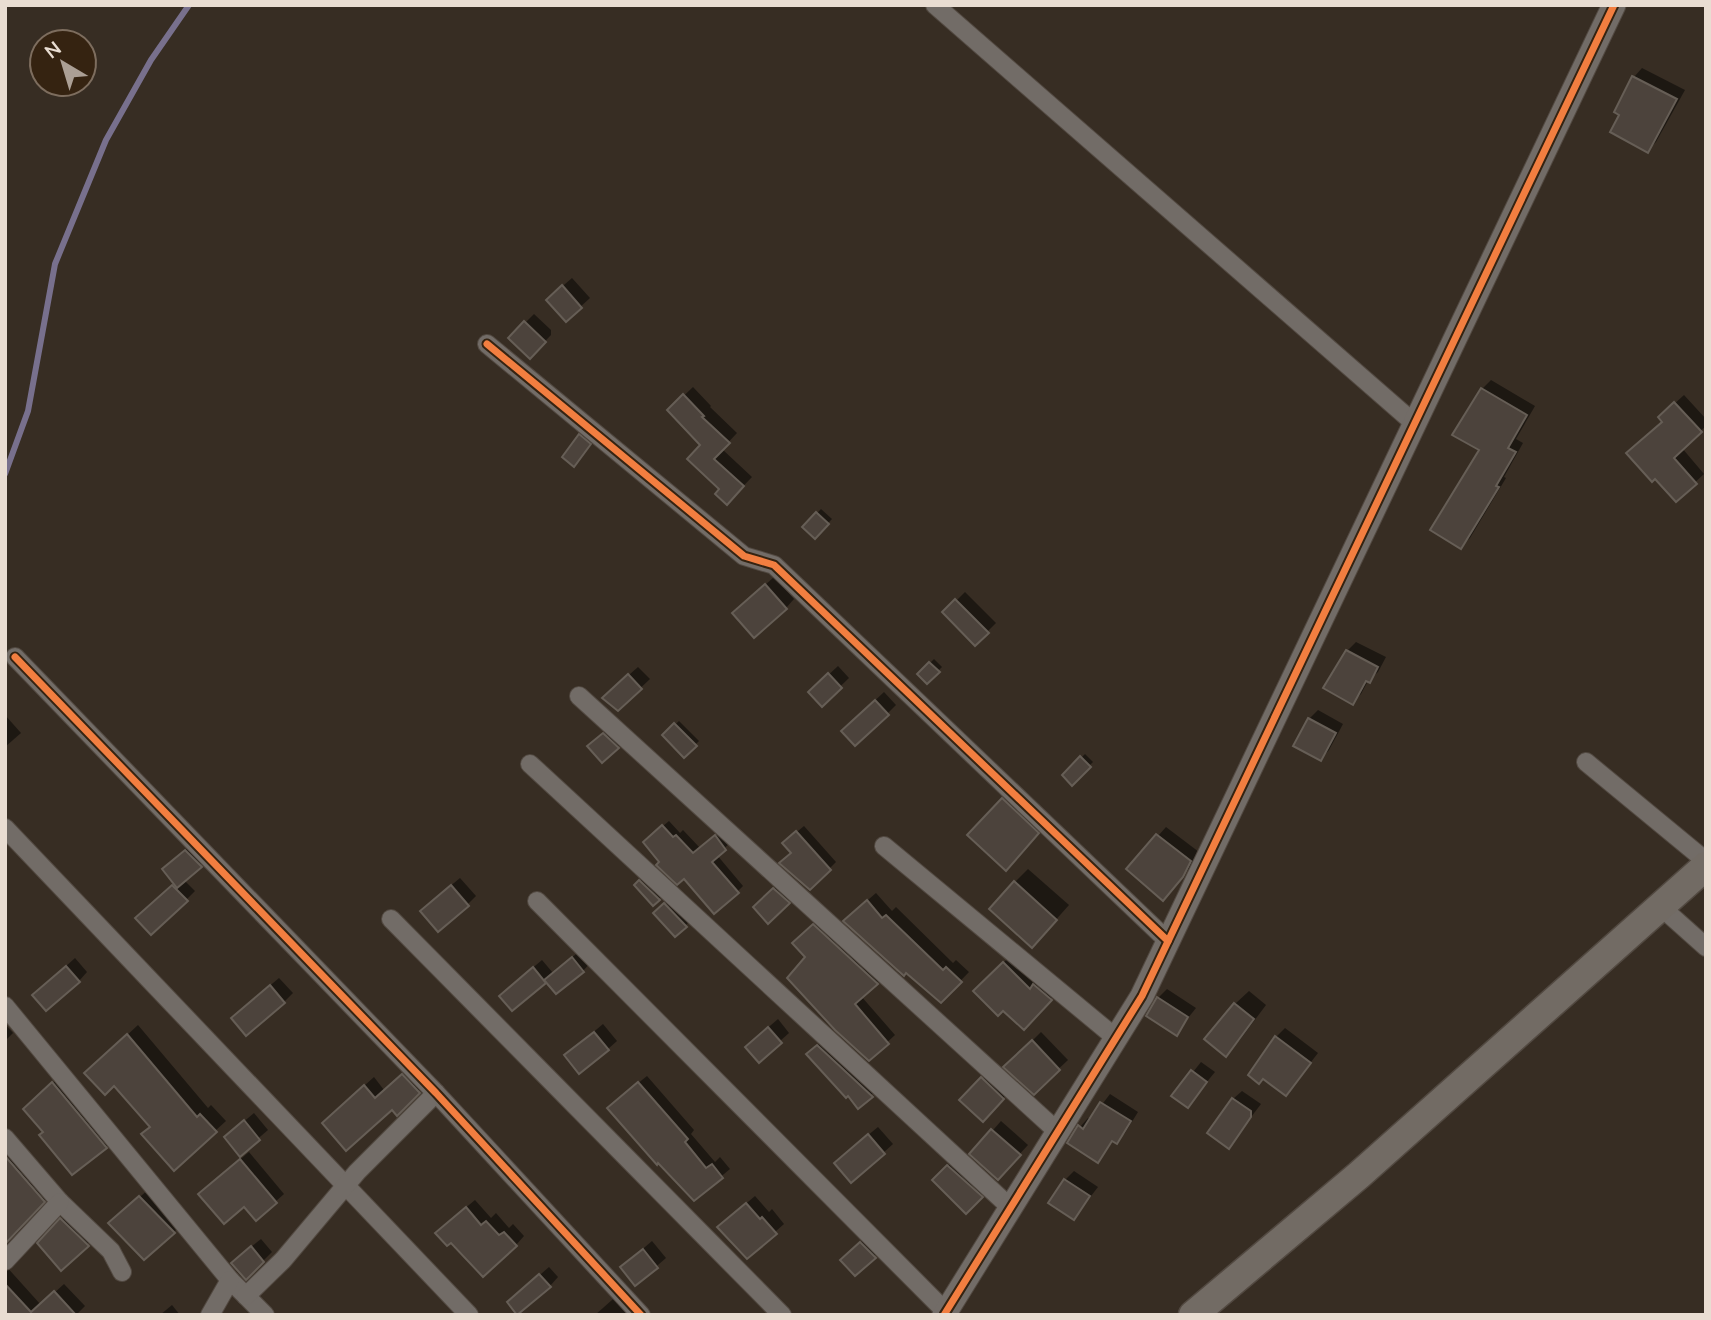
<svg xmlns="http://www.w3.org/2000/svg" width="1711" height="1320" viewBox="0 0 1711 1320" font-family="Mulish,sans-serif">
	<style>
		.shadow { fill: #0007 }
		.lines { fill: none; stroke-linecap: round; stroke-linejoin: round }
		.stream { stroke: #78708d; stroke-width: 6 }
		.building { fill: #4c433c; stroke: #665e56; stroke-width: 2 }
		.minor-casing { stroke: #524941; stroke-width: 20 }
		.tertiary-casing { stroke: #524941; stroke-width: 25 }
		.primary-casing { stroke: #524941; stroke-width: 31 }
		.minor { stroke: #726c67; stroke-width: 18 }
		.tertiary { stroke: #726c67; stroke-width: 23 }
		.primary { stroke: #726b64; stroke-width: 28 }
		.cycleway-casing { stroke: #352311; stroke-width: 11 }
		.cycleway { stroke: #f27e40; stroke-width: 7 }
	</style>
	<rect width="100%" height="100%" fill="#372d23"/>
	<!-- shadow -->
	<g class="shadow">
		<path d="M1642,68L1685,90L1656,142L1647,151L1616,111L1634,77Z"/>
		<path d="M572,278L590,298L566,320L557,291Z"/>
		<path d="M534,314L551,330V335L530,357L510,338Z"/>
		<path d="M1491,380L1535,406L1516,439L1523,443L1504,477L1506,478L1470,538L1461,546L1481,449L1482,389Z"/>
		<path d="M693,387L711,406L710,407L737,433L722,449L752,477L727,503L703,445L669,410Z"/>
		<path d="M1684,395L1706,419V426L1682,448L1704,474L1676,500L1664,421L1660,417Z"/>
		<path d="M589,427L598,435L574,464L580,436Z"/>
		<path d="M821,509L832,519L815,537L804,527Z"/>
		<path d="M774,577L794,599L786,608L743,605Z"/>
		<path d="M965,592L996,623L975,644L945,612Z"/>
		<path d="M1356,642L1386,657L1378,672L1368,681L1361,694L1352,702L1347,651Z"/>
		<path d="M934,659L942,667L927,682L919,674Z"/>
		<path d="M838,666L849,678L822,704L810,692Z"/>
		<path d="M638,667L650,679L618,709L613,689Z"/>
		<path d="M884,692L896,705L887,714L852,722Z"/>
		<path d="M1318,710L1343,724L1329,750L1321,759L1309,719Z"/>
		<path d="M5,715L21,733L5,747Z"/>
		<path d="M679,721L699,741L684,756L664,735Z"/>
		<path d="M612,725L627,738L602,761L598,738Z"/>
		<path d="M1085,754L1093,762L1072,783L1064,775Z"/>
		<path d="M1015,788L1049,821L1017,857L1003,800Z"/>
		<path d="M669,821L680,833L683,830L700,848L722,831L731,842L717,855L743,886L737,892L684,877L661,862L651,836Z"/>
		<path d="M804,826L836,862L810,888L793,853L791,837Z"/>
		<path d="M1166,827L1199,852L1191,866L1172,890L1158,836Z"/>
		<path d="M195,842L209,857L184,880L195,891L186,900L146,910L176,883L173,861Z"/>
		<path d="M1028,869L1069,905L1045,932L1015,882Z"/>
		<path d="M460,878L476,896L467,905L431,902Z"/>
		<path d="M644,878L663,895L653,904L636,885Z"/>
		<path d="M783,881L797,893L768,921L755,907Z"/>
		<path d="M876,893L892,911L896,907L953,963L956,960L969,972L941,1001L854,912Z"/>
		<path d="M674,896L694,917L685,926L664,905Z"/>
		<path d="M821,918L884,976L861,996L895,1035L869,1059L808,957L802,936Z"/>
		<path d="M581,950L591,962L583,971L546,980L512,1009L510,987L542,960L553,973Z"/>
		<path d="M1012,954L1059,990L1033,1019L1003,1009L976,991Z"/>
		<path d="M75,958L87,972L79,981L43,987Z"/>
		<path d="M279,978L293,993L284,1002L242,1009Z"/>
		<path d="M1167,989L1196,1008L1176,1033L1158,998Z"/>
		<path d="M1249,991L1266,1005L1239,1041L1226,1054L1235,1004Z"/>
		<path d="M778,1019L789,1033L759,1060L756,1038Z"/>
		<path d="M5,1024L13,1033L5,1041Z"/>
		<path d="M603,1024L617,1041L608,1049L566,1055Z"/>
		<path d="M138,1025L208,1108L211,1105L226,1121L215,1131L151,1127L97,1063Z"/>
		<path d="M1285,1028L1318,1053L1286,1094L1264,1077L1250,1074L1276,1037Z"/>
		<path d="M1041,1032L1068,1060L1034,1092L1006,1067Z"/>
		<path d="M826,1038L880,1087L858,1107L817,1046Z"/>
		<path d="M1201,1062L1215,1072L1187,1106L1174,1096Z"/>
		<path d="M412,1067L427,1083L397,1113L392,1107L333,1114L374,1077L384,1090Z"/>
		<path d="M991,1070L1012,1089L983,1119L962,1100Z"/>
		<path d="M61,1075L114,1138L106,1147L45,1132L26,1109Z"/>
		<path d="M647,1076L694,1130L691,1134L715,1162L720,1157L730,1169L694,1199L617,1100Z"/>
		<path d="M1242,1091L1261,1104L1229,1146L1233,1099Z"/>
		<path d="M1110,1094L1138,1112L1125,1133L1116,1142L1114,1140L1098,1160L1080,1127L1088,1118L1091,1119Z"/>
		<path d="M254,1113L268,1130L240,1154L235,1129Z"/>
		<path d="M1001,1121L1028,1145L1006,1169L972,1154Z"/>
		<path d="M878,1127L893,1144L852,1181L845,1154Z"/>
		<path d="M17,1151L52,1192L5,1242V1160Z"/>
		<path d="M249,1152L284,1194L256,1219L244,1205L209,1186Z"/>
		<path d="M957,1157L990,1187L966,1211L934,1180Z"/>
		<path d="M1074,1171L1098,1187L1074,1218L1065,1180Z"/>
		<path d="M149,1189L182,1224L174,1232L119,1215Z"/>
		<path d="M755,1196L769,1212L772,1209L784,1224L747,1257L728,1219Z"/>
		<path d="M475,1200L491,1218L496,1213L509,1228L513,1224L524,1236L516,1245L446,1224Z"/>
		<path d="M70,1211L96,1236L61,1268L40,1243Z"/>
		<path d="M870,1234L883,1248L855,1274L851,1251Z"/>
		<path d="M261,1239L272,1252L246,1278L242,1254Z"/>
		<path d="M652,1241L666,1258L636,1284L631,1259Z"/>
		<path d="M5,1265L41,1305L64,1284L85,1306L76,1315H5Z"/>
		<path d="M549,1267L558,1277L550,1286L518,1294Z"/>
		<path d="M621,1292L635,1308L628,1315H595Z"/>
		<path d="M172,1305L180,1315H160Z"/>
	</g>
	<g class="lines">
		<!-- stream -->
		<path class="stream" d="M5,474L28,411L55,264L106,140L151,60L189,5"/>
	</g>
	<!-- building -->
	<g class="building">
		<path d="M1632,76L1677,99L1648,153L1610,132L1619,115L1614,112Z"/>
		<path d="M562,285L582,308L566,322L546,300Z"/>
		<path d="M524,321L546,342L530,359L508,338Z"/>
		<path d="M1481,388L1527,415L1508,448L1516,452L1496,486L1499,487L1461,549L1430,530L1479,450L1452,435Z"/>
		<path d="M683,394L704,416L702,417L730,443L714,459L744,486L727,505L715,494L719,489L687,459L700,445L667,410Z"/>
		<path d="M1674,402L1702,432L1674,458L1697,484L1676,502L1655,479L1652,482L1626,453L1662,422L1658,417Z"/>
		<path d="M579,434L591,444L574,467L562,457Z"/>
		<path d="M816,512L829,524L815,539L802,527Z"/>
		<path d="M765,584L787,609L754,638L732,613Z"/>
		<path d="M955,599L989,633L975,646L942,612Z"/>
		<path d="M1346,650L1378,667L1370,683L1366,681L1353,705L1323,688Z"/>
		<path d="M929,662L940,672L927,684L917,674Z"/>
		<path d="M828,673L842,688L822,707L808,692Z"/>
		<path d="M628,674L642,689L618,711L602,698Z"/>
		<path d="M875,700L889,715L855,746L841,731Z"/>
		<path d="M1308,718L1336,733L1321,761L1293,746Z"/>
		<path d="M674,723L697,746L684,758L662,735Z"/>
		<path d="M603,733L619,748L602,763L587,746Z"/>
		<path d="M1080,756L1091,767L1072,786L1062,775Z"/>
		<path d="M1002,798L1039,833L1006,871L967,835Z"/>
		<path d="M662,825L673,837L676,835L693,853L715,835L726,850L712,862L739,893L714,914L684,879L677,885L656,865L659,862L643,842Z"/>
		<path d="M796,831L831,870L810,890L779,863L791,853L782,843Z"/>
		<path d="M1156,834L1191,861L1183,877L1163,901L1126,869Z"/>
		<path d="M185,850L202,867L177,888L162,869Z"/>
		<path d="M639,880L660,900L653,906L634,885Z"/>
		<path d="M1014,881L1057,920L1032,948L989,909Z"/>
		<path d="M172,885L188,901L151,935L135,918Z"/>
		<path d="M451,885L469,906L438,932L420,911Z"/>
		<path d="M773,888L790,903L768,924L753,907Z"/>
		<path d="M867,900L882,918L886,915L943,970L946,967L962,982L941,1003L906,973L904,976L843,921Z"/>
		<path d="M664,903L687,927L675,937L653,913Z"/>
		<path d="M813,924L878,984L855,1004L889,1044L869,1061L835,1030L787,978L805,957L792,943Z"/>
		<path d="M572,957L584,972L556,994L544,980Z"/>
		<path d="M1003,962L1030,989L1033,984L1052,1000L1024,1030L1003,1011L998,1016L973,991Z"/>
		<path d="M66,966L80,982L46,1011L32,995Z"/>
		<path d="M533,967L546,983L512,1011L499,996Z"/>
		<path d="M270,985L285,1003L246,1036L231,1018Z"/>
		<path d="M1157,997L1188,1017L1177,1036L1146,1016Z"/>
		<path d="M1234,1003L1254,1019L1226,1057L1204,1039Z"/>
		<path d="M768,1027L782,1043L759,1063L745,1047Z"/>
		<path d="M594,1032L609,1050L579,1074L564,1055Z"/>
		<path d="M127,1034L197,1117L200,1114L217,1132L174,1171L141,1134L150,1127L114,1086L105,1095L84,1073Z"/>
		<path d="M1275,1036L1311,1063L1286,1096L1263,1079L1259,1084L1248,1075Z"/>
		<path d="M1032,1040L1060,1070L1034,1095L1003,1067Z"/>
		<path d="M817,1045L873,1097L858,1109L848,1096L846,1098L806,1054Z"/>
		<path d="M1191,1070L1207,1082L1188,1108L1171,1096Z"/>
		<path d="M402,1074L420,1093L397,1116L392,1110L346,1151L322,1123L364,1085L375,1098Z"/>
		<path d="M981,1077L1004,1099L983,1122L959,1100Z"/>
		<path d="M52,1082L107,1148L72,1175L39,1135L43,1132L23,1109Z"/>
		<path d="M638,1082L688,1139L685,1142L706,1168L712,1164L723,1178L694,1201L658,1163L657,1165L607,1108Z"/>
		<path d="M1232,1098L1251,1111V1117L1229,1149L1207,1133Z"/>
		<path d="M1100,1102L1131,1121L1117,1144L1112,1141L1098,1163L1067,1143L1078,1125L1083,1129Z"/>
		<path d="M244,1120L260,1140L240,1157L224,1137Z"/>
		<path d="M991,1129L1021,1155L998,1180L969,1154Z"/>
		<path d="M868,1134L885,1154L851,1183L834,1163Z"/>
		<path d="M5,1156L45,1202L5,1244Z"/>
		<path d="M240,1159L277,1203L256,1221L244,1207L224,1224L198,1194Z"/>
		<path d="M947,1165L983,1197L966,1214L932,1180Z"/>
		<path d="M1064,1179L1090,1196L1074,1220L1048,1203Z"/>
		<path d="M139,1196L175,1233L144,1260L108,1223Z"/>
		<path d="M746,1203L760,1219L762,1217L777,1234L747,1259L717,1227Z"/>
		<path d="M466,1207L481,1225L486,1221L499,1235L504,1232L517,1246L483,1277L451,1243L447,1246L435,1233Z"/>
		<path d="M60,1218L89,1246L61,1271L37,1243Z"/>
		<path d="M860,1242L876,1258L855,1276L840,1260Z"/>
		<path d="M251,1246L264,1262L246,1280L231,1263Z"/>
		<path d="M643,1249L658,1268L635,1286L620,1267Z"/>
		<path d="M539,1274L551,1287L517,1315L507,1302Z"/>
		<path d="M5,1284L31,1312L54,1291L76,1315H5Z"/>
	</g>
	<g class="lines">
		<defs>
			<g id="minor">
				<path d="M935,5L1414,423"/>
				<path d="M487,344L744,556L774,565L1168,941"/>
				<path d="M15,657L436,1093L641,1315"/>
				<path d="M579,696L1058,1132"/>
				<path d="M1586,762L1706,861"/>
				<path d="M530,764L1011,1208"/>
				<path d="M5,828L469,1315"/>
				<path d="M884,846L1116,1038"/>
				<path d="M537,901L946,1312"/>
				<path d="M1660,906L1706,947"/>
				<path d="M391,919L782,1315"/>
				<path d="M5,1006L230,1280L265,1315"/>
				<path d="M5,1138L60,1202L111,1251L122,1272"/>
				<path d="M5,1261L60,1202"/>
				<path d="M246,1296L283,1260L357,1172L436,1093"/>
				<path d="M210,1315L230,1280"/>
			</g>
			<path id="tertiary" d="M944,1315L1142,996L1614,5"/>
			<path id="primary" d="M1193,1315L1359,1175L1706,866"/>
		</defs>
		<!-- minor casing -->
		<use href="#minor" class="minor-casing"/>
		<!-- tertiary casing -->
		<use href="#tertiary" class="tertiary-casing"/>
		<!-- primary casing -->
		<use href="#primary" class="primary-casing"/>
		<!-- minor -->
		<use href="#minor" class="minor"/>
		<!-- tertiary -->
		<use href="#tertiary" class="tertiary"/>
		<!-- primary -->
		<use href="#primary" class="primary"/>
		<defs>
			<g id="cycleway">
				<path d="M487,344L744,556L774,565L1168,941"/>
				<path d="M15,657L436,1093L641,1315"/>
				<path d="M944,1315L1142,996L1614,5"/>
			</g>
		</defs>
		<!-- cycleway casing -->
		<use href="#cycleway" class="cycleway-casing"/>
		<!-- cycleway -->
		<use href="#cycleway" class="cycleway"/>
	</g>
	<!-- border -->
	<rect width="1711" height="1320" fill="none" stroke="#e9ddd2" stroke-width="14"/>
	<!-- north arrow -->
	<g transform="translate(63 63) rotate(322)"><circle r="33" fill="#352311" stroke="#7d6d5e" stroke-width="2"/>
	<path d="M0-5L12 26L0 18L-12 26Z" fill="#ab9f95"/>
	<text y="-10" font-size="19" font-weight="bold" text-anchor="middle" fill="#e9ddd2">N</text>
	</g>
</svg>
